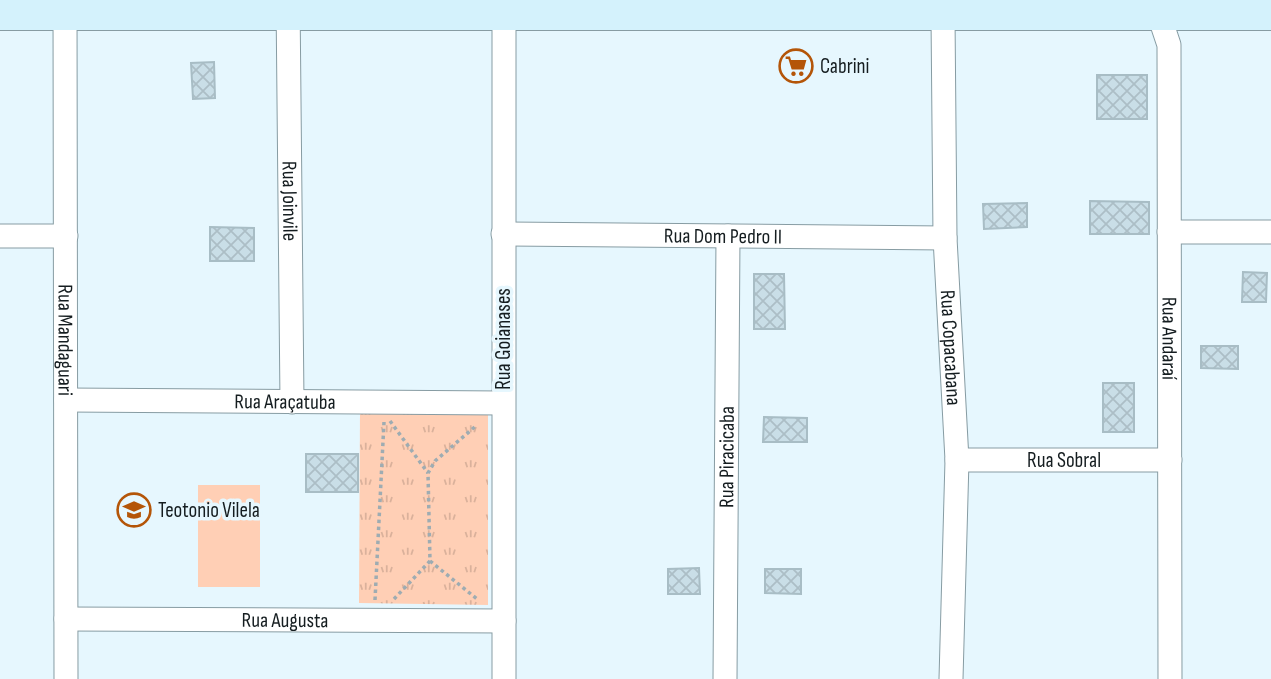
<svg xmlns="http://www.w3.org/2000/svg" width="1271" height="679" viewBox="0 0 1271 679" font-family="'Sofia Sans Condensed',sans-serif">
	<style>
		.grass { fill: #ffcfb5 }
		.park { fill: url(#park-tufts) }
		.building { fill: url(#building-cross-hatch); stroke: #a8bdc5; stroke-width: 2 }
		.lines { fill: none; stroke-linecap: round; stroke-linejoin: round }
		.street-casing { stroke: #879ca3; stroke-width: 25 }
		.secondary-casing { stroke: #879ca3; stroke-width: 34 }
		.path { stroke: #9eacb2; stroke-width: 3.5; stroke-dasharray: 3.5 3.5; stroke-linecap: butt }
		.street { stroke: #fff; stroke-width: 23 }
		.secondary { stroke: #d4f2fc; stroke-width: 32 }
		.labels { text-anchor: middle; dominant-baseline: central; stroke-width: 7; stroke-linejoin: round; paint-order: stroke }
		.poi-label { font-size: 21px; fill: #151d20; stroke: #e6f7fe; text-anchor: start }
		.street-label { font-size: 21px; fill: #151d20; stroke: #e6f7fe }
	</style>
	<defs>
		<pattern id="park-tufts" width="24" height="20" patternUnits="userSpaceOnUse" patternTransform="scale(1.75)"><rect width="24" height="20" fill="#ffcfb5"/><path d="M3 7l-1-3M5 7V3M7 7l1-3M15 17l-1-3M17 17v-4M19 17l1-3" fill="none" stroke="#dab19b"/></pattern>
		<pattern id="building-cross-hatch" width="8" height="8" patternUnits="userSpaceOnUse" patternTransform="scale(1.75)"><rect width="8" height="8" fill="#c9dee7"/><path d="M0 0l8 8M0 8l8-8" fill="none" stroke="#acbec6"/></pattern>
	</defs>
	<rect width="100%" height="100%" fill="#e6f7fe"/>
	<!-- grass -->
	<rect class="grass" x="198" y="485" width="62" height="102"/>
	<!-- park -->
	<path class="park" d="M360,412L488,413V605L359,603Z"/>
	<!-- building -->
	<g class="building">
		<path d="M214,62L215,98L193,99L191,63Z"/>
		<rect x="1097" y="75" width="50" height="44"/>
		<path d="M1090,201L1149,202V234H1090Z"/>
		<path d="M1027,203V227L984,229L983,204Z"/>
		<path d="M210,227L254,228V261H210Z"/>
		<path d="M1243,272L1267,273L1266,302H1242Z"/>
		<path d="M754,274H784L785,329H754Z"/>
		<path d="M1201,346H1238V369L1201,368Z"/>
		<rect x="1103" y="383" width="31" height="49"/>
		<path d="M764,417L807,418V442H763Z"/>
		<rect x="306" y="454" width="52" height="38"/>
		<path d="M699,568L700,594H668V569Z"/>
		<path d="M765,569H801V594L765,593Z"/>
	</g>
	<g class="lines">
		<defs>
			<g id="street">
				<path id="s1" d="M65,0L66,679"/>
				<path id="s2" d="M288,0L292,402"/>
				<path d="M499,0L504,26V679"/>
				<path id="s3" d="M1154,0L1169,45L1170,679"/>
				<path id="s4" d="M937,1L943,16L945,238L957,460L951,679"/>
				<path d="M1169,232H1271"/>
				<path id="s5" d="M503,234L945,238"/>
				<path d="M0,236H66"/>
				<path id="s6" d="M66,400L502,403"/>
				<path id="s7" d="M957,460H1170"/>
				<path id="s8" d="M66,619L504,621"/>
				<path id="s9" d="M725,679L728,236"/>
			</g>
			<path id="secondary" d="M0,14H1271"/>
		</defs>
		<!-- street casing -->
		<use href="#street" class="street-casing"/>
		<!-- secondary casing -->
		<use href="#secondary" class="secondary-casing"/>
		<!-- path -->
		<g class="path">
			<path d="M390,421L428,473"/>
			<path d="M430,561L477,599"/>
			<path d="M394,599L430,561L428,473L435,461L477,425"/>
			<path d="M375,600L384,422"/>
		</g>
		<!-- street -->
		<use href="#street" class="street"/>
		<!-- secondary -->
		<use href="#secondary" class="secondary"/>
	</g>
	<!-- icons -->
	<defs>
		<symbol id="supermarket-ring" viewBox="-11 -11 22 22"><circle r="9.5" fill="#e6f7fe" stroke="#b45508" stroke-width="1.5"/><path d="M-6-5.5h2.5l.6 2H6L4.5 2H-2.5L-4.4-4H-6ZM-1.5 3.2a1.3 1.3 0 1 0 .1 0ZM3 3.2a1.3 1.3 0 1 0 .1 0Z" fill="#b45508"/></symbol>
		<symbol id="school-ring" viewBox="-11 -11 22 22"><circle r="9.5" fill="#e6f7fe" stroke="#b45508" stroke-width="1.5"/><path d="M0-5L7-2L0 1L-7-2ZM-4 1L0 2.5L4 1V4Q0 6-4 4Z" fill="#b45508"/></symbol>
	</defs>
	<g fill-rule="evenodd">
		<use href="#supermarket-ring" x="777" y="47" width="38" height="38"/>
		<use href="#school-ring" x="115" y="491" width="38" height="38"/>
	</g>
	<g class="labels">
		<!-- poi labels -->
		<g class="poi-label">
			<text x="820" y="66">Cabrini</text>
			<text x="158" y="510">Teotonio Vilela</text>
		</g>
		<!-- street labels -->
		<g class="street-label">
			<text stroke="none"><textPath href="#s2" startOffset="201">Rua Joinvile</textPath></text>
			<text stroke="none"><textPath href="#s5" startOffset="220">Rua Dom Pedro II</textPath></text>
			<text stroke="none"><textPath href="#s3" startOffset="341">Rua Andaraí</textPath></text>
			<text transform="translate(503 339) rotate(-90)">Rua Goianases</text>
			<text stroke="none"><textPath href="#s1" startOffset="340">Rua Mandaguari</textPath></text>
			<text stroke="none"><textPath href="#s4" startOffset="348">Rua Copacabana</textPath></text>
			<text stroke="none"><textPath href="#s6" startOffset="219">Rua Araçatuba</textPath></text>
			<text stroke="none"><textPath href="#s9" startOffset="222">Rua Piracicaba</textPath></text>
			<text stroke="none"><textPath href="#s7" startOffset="107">Rua Sobral</textPath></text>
			<text stroke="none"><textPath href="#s8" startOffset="219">Rua Augusta</textPath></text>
		</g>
	</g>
</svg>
